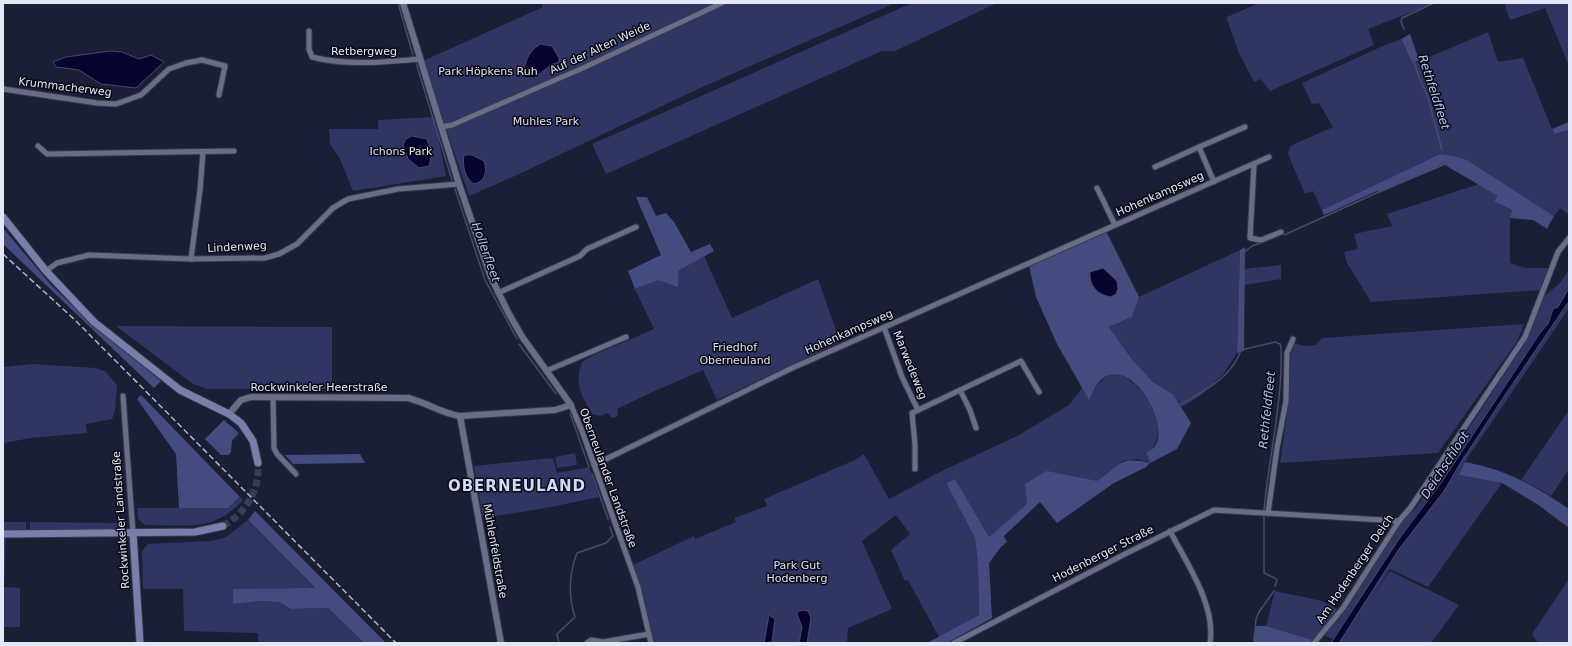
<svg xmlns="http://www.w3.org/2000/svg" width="1572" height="646" viewBox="0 0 1572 646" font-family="'DejaVu Sans',sans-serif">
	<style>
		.green { fill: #303563 }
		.forest { fill: #444b7e }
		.water { fill: #080430; stroke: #4a486b }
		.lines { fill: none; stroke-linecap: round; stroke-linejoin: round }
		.stream { stroke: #4a486b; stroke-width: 1.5 }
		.secondary-tunnel { stroke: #393d52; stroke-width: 7; stroke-dasharray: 7 3.5; stroke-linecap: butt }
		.minor-casing { stroke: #38394b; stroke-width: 7 }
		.tertiary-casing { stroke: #38394b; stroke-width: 8 }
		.secondary-casing { stroke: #38394b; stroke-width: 9 }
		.minor { stroke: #686d88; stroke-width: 5 }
		.tertiary { stroke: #686d88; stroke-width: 6 }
		.secondary { stroke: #787faa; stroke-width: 7 }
		.rail { stroke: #b2b5c6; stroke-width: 1.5; stroke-dasharray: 6 3; stroke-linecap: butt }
		.labels { text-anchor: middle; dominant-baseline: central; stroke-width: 3; stroke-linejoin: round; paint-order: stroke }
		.street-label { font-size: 11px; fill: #e4e7f6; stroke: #080913 }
		.park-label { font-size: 11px; fill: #dfe2f3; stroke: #080913 }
		.water-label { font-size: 12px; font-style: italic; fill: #bcc4f5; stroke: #080913 }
		.district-label { font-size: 15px; font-weight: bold; letter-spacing: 1px; fill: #d4d9f6; stroke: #080913 }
	</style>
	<rect width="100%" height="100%" fill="#1b1f35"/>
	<!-- green -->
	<g class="green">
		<path d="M541,3H895L700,88L517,175L469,196L423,61L543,7Z"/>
		<path d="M912,3H997L895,51H882L606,174L592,144Z"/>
		<path d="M1259,3H1435L1368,29L1374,45L1270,91L1261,79L1254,82L1238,51L1227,19V17Z"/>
		<path d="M1504,3H1569V66L1545,8L1510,20Z"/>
		<path d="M1488,32L1498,62L1523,58L1554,134L1569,130V215L1560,208L1554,216L1467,160L1440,154L1322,210L1313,191L1305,194L1288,154L1290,146L1333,127L1319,103L1312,104L1302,83L1385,45L1401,39L1413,64Z"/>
		<path d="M434,117L446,176L353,191L340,159L330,144L329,129H378V120Z"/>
		<path d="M1479,184L1499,196L1494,201L1512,210L1510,218V263L1525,268H1549L1540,290L1371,302L1346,261L1344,252L1358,249L1354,234L1392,226L1387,214Z"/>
		<path d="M1240,250L1237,353L1224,373L1201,395L1182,407L1173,394L1153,382L1131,358L1109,327L1132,317L1139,297Z"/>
		<path d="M704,256L732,318L818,279L840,342L717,400L703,370L648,394L617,409L618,415L616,417L612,418L608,413L600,416L592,414C581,394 574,386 582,362L592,356L654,329L635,289L678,271Z"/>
		<path d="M1281,265V279L1244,285V269Z"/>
		<path d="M1569,270C1569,284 1568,302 1553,309L1548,324L1540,333L1453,464L1449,461V458L1523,346L1531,330L1543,297L1559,284Z"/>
		<path d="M1569,301V308L1466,460L1459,475L1502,483L1428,587L1390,569L1368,603L1390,571L1459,605L1431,643H1339L1399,549L1444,491L1461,462L1505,395Z"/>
		<path d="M1524,324L1517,341L1438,453L1280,463L1289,401L1290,357L1294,343L1305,346L1316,345L1322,338Z"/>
		<path d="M116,326L332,327V389H208L193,384Z"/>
		<path d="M33,364L95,368L105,371L117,385L115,411L112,419L86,424L87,433L31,438L3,443V367Z"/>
		<path d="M1115,373C1142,380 1172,425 1151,450L1146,452L1150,463L1139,459L1122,461L1097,481L1028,504L989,537L955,479L946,483L975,538L978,563L979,615L939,637L908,580L905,581L891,550L910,534L896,515L862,541L892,609L848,628L847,643H653L643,591L633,565L694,536L695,539L736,522L734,518L767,506L764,499L855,460L864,454L889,499L942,471L1019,435L1069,405L1082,388L1089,399C1097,385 1099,379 1115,373Z"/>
		<path d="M1569,410V469L1551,496L1536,487L1521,480Z"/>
		<path d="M575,453L577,465L557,468L555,457Z"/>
		<path d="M553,458L557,473L589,467L599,497L541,509L483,518L474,466Z"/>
		<path d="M1451,467L1399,539L1333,639L1325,636L1404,518L1415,509L1444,468Z"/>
		<path d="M240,497L243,500C213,533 185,525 145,525L138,519L137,508H228Z"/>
		<path d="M248,520L315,589L257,601L279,602L291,609L328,608L364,643L258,642V633L184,631L183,589H143L142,551L148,544L211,541L226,537Z"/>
		<path d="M3,522H26V530L24,532H3Z"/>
		<path d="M30,522L122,523L123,528L101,531H33L30,529Z"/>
		<path d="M3,536H6L4,587L20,588V627H3Z"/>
		<path d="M1569,579V643H1538L1532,634Z"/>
		<path d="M1275,591L1322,601L1337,609L1324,630L1313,640L1266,626Z"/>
	</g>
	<!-- forest -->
	<g class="forest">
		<path d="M1410,34L1419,60L1413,64L1401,39Z"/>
		<path d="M1569,122V130L1554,134L1552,129Z"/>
		<path d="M1440,154L1453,156L1467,160L1554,216L1547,229L1533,220L1510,218L1512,210L1494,201L1498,196L1445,165L1379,193L1377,191L1324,215L1322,210Z"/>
		<path d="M636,197H647L656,216L666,213L674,222L691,252L710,244L714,251L678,271V287L658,280L635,289L628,271L661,255Z"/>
		<path d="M3,228L51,285L96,328L161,381L154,388L3,244Z"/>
		<path d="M1106,231L1139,297L1132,317L1109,327L1131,358L1153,382L1173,394L1191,423L1177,449L1150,463L1146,467L1114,483L1057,523L1040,502L1004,536L1007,542L1001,547L989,563L992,618L947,643H927L979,615L978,563L975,538L946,483L955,479L989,537L1027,504L1025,484L1047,471L1097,481C1120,465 1119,456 1150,463L1146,452C1181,443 1135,353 1102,379C1096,383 1093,393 1089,400L1057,344L1036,297L1029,266Z"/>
		<path d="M1245,247L1244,351L1237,353L1240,250Z"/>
		<path d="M141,395L240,497L228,508H179L176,454L137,399Z"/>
		<path d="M224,420L239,433L232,441L231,452L228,455H221L205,439Z"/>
		<path d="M360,454L365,463L293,464L285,455Z"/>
		<path d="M1465,462C1505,469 1536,486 1569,509V528L1537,504L1502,483L1459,475Z"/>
		<path d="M255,511L386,643H364L328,608L291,609L279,602L257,601L233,604V589L315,588L248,520Z"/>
		<path d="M1256,626H1266L1313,640L1309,643H1253Z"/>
	</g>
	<!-- water -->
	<g class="water">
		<path d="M540,44L552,46L559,58V62L551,65L534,78H524C524,63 527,53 540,44Z"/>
		<path d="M110,51L122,52L139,59L151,55L164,62L136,88L101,84L79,70L56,67L53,62L66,57Z"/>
		<path d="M412,136L427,139L432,154L429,166L419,168L408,159L403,145L406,139Z"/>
		<path d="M464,155H472L484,161C487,171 486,181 474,184C465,179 462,165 464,155Z"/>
		<path d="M1103,268L1117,281L1118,289L1116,294L1111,297C1098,295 1089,286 1090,272Z"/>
		<path d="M1569,288V301L1505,395L1461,462L1444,491L1399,549L1339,643H1331L1399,539L1441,483L1540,333L1548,324L1553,309L1558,307Z"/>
		<path d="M803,610L808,611L811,618L807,643H799L802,627L797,614L799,611Z"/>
		<path d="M769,615L775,619L772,642L764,643Z"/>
	</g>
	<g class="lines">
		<!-- stream -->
		<g class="stream">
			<path d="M398,3L413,55"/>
			<path d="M1404,29L1401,22L1402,18L1434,3"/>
			<path d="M1407,39L1419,77L1428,98L1442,150"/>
			<path d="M416,63L452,180"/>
			<path d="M455,189L485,280L517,339"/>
			<path d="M1284,235L1445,162"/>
			<path d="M519,344L556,394"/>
			<path d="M1241,350L1275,342L1280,344L1281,347C1283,402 1269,455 1264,510"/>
			<path d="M1178,406C1202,392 1232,378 1241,350L1243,253L1252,246L1279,236"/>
			<path d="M570,413L589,467"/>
			<path d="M592,474L608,519"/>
			<path d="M1264,517V573L1275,578L1277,580L1275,586"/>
			<path d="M1254,640L1256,619L1259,612L1274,591"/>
			<path d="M559,643L557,634L575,617C568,597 569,573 577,553L606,543L613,536L610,527"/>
		</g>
		<!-- secondary-tunnel -->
		<path class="secondary-tunnel" d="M223,526C246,513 260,490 258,463"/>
		<defs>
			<g id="minor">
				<path d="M309,31V49L312,57C346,66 385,62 419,59"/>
				<path d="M3,89L97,103L116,104L141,95L169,69L186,63L202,60L225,66L219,95"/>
				<path d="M441,127L452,125L583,68L722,3"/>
				<path d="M38,146L47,154L234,151"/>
				<path d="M1254,164L1250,238L1261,240L1281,232"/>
				<path d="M1155,167L1199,147"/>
				<path d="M1214,182L1199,147L1245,127"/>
				<path d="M1097,188L1115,225"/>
				<path d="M191,259L200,190L203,152"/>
				<path d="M46,271L57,263L89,255L191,259L265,258L279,254L297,244L333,208L348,199L398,189L459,184"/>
				<path d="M498,293L580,256L587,249L636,227"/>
				<path d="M884,327L902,377L918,410"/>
				<path d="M546,371L626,337"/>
				<path d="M960,390L970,410L976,428"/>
				<path d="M123,396L133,533"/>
				<path d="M273,397L274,448L277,454L296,474"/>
				<path d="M571,405L582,431L638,587L651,643"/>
				<path d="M594,465L790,369L1269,157"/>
				<path d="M915,469V445L912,413L1021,361L1039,392"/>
				<path d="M1268,513L1277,448L1286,401L1287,353L1293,339"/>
				<path d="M1170,531C1187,564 1216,605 1210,643"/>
				<path d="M587,643L591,640L603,642L649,634"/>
				<path d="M954,643L1125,554L1214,510L1399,521"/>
				<path d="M1314,643L1343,608L1399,521L1411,507L1525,337L1558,252L1569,238"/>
			</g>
			<g id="tertiary">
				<path d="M229,414L241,400L251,397L408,398C426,402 442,414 460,416L555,410L571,405L523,338L509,314L490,275L459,184L403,3"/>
				<path d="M460,416L501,643"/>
			</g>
			<g id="secondary">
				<path d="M3,217L46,271L94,322L180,390L229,414L241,423L253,441L258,463"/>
				<path d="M133,533L140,643"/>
				<path d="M3,534L195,532L223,526"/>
			</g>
		</defs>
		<!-- minor casing -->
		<use href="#minor" class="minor-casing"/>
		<!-- tertiary casing -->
		<use href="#tertiary" class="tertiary-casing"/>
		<!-- secondary casing -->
		<use href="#secondary" class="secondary-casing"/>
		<!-- minor -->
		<use href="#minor" class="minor"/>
		<!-- tertiary -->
		<use href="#tertiary" class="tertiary"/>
		<!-- secondary -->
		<use href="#secondary" class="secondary"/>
		<!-- rail -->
		<path class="rail" d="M3,254L75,320L396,643"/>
	</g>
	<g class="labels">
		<!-- street labels -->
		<g class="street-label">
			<text transform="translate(600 48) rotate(-25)">Auf der Alten Weide</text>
			<text x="364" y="51">Retbergweg</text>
			<text transform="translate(65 87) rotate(7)">Krummacherweg</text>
			<text transform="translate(1160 194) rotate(-24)">Hohenkampsweg</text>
			<text transform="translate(237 247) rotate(-3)">Lindenweg</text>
			<text transform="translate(849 332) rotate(-24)">Hohenkampsweg</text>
			<text transform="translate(910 365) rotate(68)">Marwedeweg</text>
			<text x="319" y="387">Rockwinkeler Heerstraße</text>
			<text transform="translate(608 478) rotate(70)">Oberneulander Landstraße</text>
			<text transform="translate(121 520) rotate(-94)">Rockwinkeler Landstraße</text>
			<text transform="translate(495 551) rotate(80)">Mühlenfeldstraße</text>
			<text transform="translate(1103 554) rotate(-27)">Hodenberger Straße</text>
			<text transform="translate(1355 569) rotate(-56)">Am Hodenberger Deich</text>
		</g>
		<!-- park labels -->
		<g class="park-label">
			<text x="488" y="71">Park Höpkens Ruh</text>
			<text x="546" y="121">Muhles Park</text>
			<text x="401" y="151">Ichons Park</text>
			<text x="735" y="347">Friedhof<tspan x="735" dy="13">Oberneuland</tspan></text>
			<text x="797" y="565">Park Gut<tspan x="797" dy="13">Hodenberg</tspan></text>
		</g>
		<!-- water labels -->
		<g class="water-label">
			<text transform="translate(1434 92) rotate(72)">Rethfeldfleet</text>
			<text transform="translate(486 252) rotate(70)">Hollerfleet</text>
			<text transform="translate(1267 410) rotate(-84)">Rethfeldfleet</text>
			<text transform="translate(1445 465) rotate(-57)">Deichschloot</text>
		</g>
		<!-- district labels -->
		<g class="district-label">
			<text x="517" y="486">OBERNEULAND</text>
		</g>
	</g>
	<!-- border -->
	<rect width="1572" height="646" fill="none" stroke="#e4e7f6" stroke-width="8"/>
</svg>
